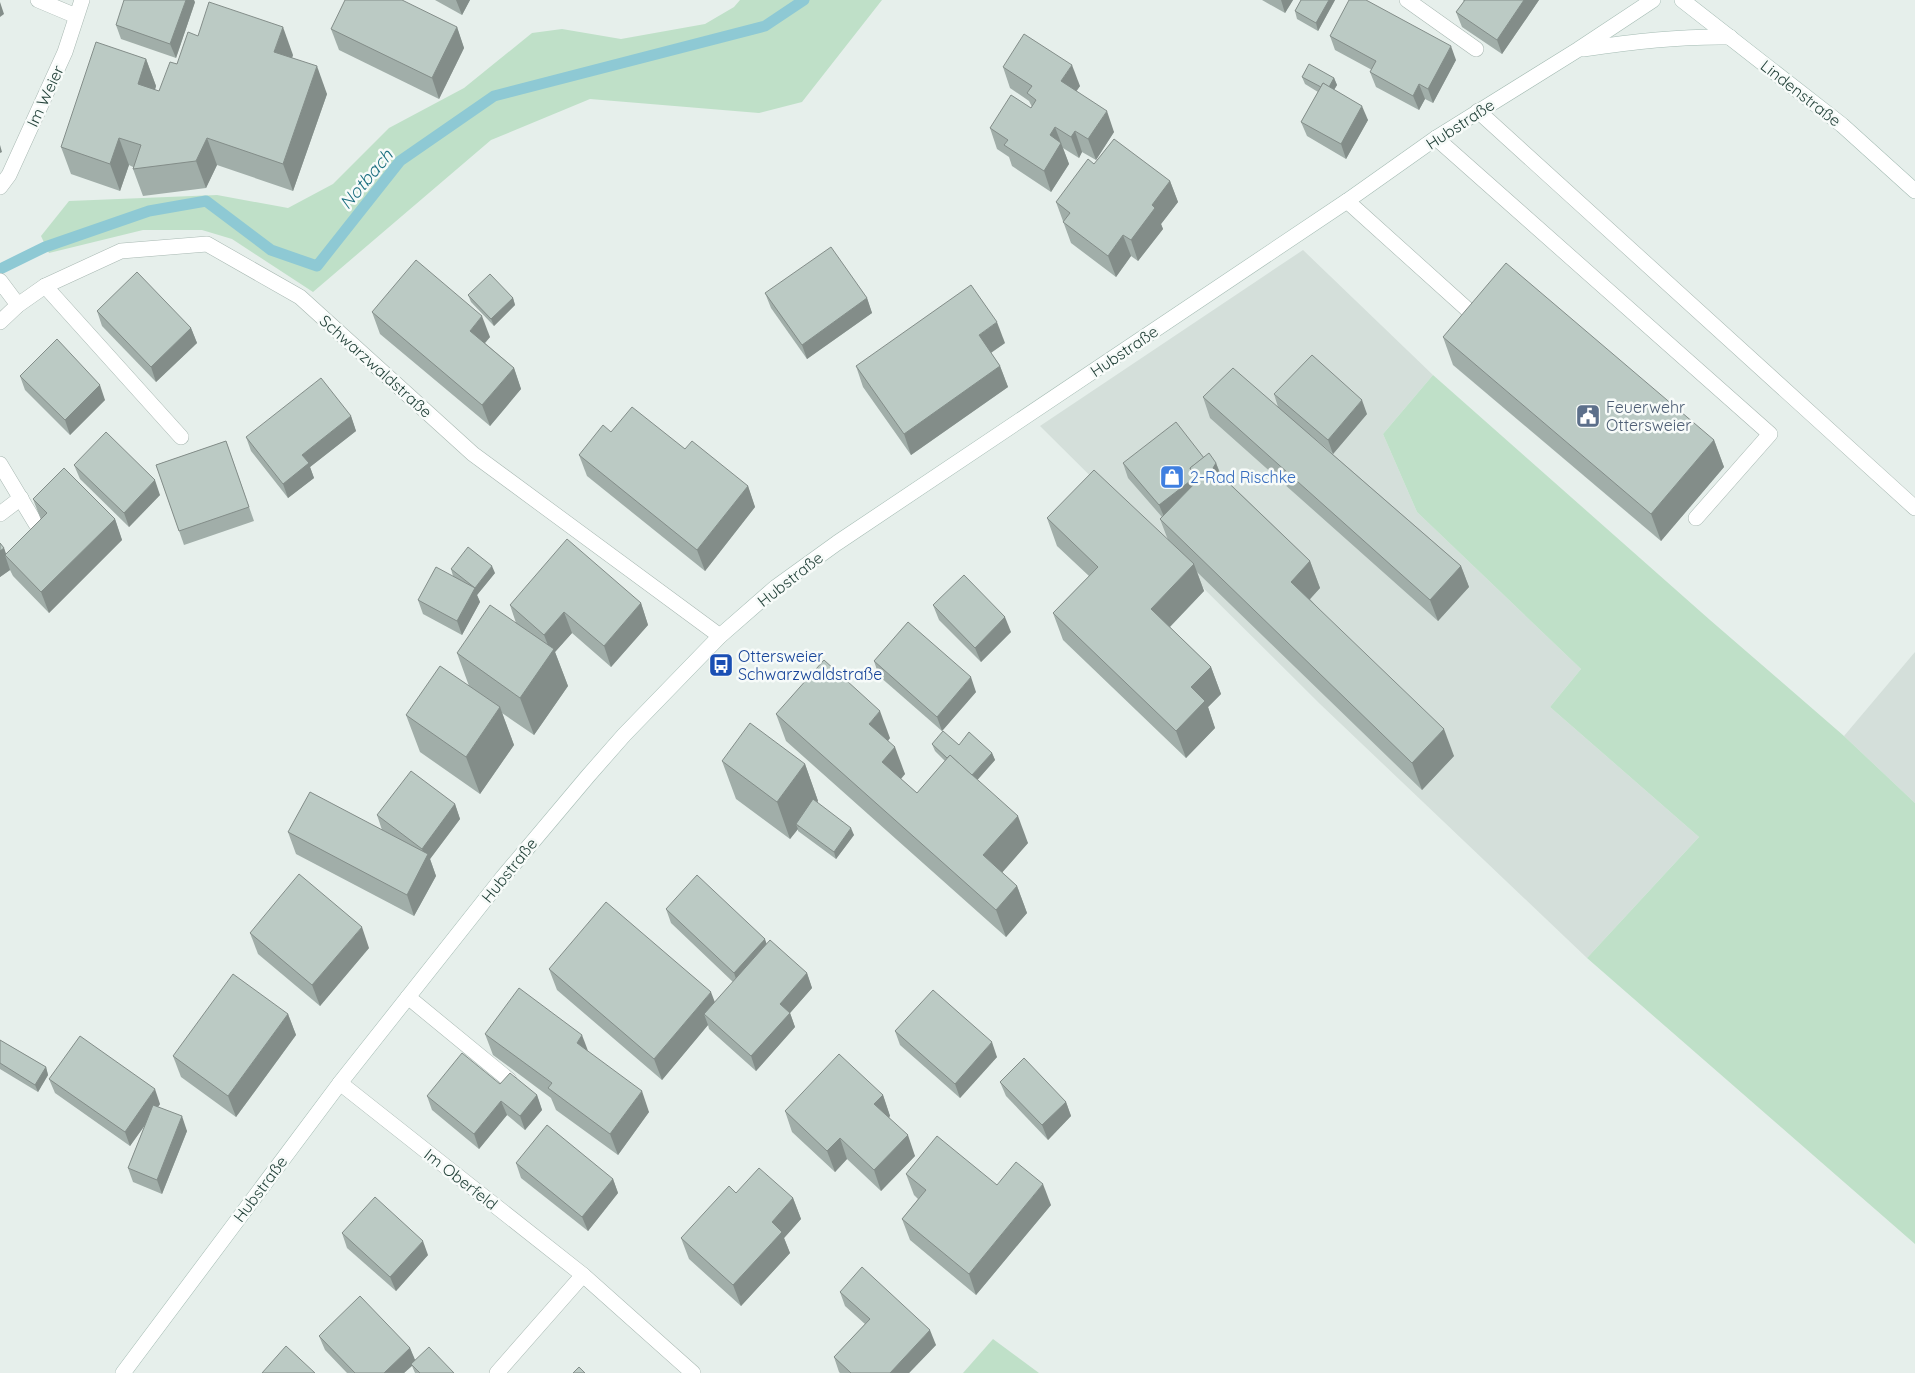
<svg xmlns="http://www.w3.org/2000/svg" width="1915" height="1373" viewBox="0 0 1915 1373" font-family="Quicksand,sans-serif">
	<style>
		.built { fill: #d4dfda }
		.green { fill: #bfe0c8 }
		.lines { fill: none; stroke-linecap: round; stroke-linejoin: round }
		.stream { stroke: #8ec9d4; stroke-width: 11 }
		.service-casing { stroke: #a8b8b2; stroke-width: 16 }
		.minor-casing { stroke: #a8b8b2; stroke-width: 16 }
		.secondary-casing { stroke: #a4bbb3; stroke-width: 16 }
		.service { stroke: #fff; stroke-width: 15 }
		.minor { stroke: #fff; stroke-width: 15 }
		.secondary { stroke: #fff; stroke-width: 15 }
		.wall { fill: #a1aea9 }
		.shaded-wall { fill: #838d89 }
		.building { fill: #bbcac4; stroke: #838d89 }
		.labels { text-anchor: middle; dominant-baseline: central; stroke-width: 5; stroke-linejoin: round; paint-order: stroke }
		.street-label { font-size: 16px; fill: #24423a; stroke: #f7fbf9 }
		.service-label { font-size: 16px; fill: #4e5e75; stroke: #f7fbf9; text-anchor: start }
		.shop-label { font-size: 16px; fill: #366cbe; stroke: #f7fbf9; text-anchor: start }
		.transit-label { font-size: 16px; fill: #164399; stroke: #f7fbf9; text-anchor: start }
		.water-label { font-size: 18px; font-style: italic; fill: #1c6f80; stroke: #f7fbf9 }
	</style>
	<rect width="100%" height="100%" fill="#e6efeb"/>
	<!-- built -->
	<g class="built">
		<path d="M1303,250L1433,375L1383,434L1417,512L1581,669L1550,707L1699,837L1587,958L1320,704L1040,426Z"/>
		<path d="M1915,652V803L1844,736Z"/>
	</g>
	<!-- green -->
	<g class="green">
		<path d="M740,0H882L802,102L759,113L590,99L491,140L313,292L232,239L202,230H143L49,253L41,236L69,201L217,195L288,208L333,184L389,128L464,88L532,33L562,29L621,39L705,24L734,7Z"/>
		<path d="M1433,375L1710,620L1844,736L1915,803V1244L1587,958L1699,837L1550,707L1581,669L1417,512L1383,434Z"/>
		<path d="M993,1339L1039,1373H963Z"/>
	</g>
	<g class="lines">
		<!-- stream -->
		<path class="stream" d="M0,269L45,247L149,211L206,201L271,250L317,266L400,161L494,96L765,26L804,0"/>
		<defs>
			<g id="service">
				<path d="M38,0L76,16"/>
				<path d="M1478,111L1915,508"/>
				<path d="M1436,138L1770,434L1696,518"/>
				<path d="M1347,201L1478,319"/>
				<path d="M45,286L181,437"/>
				<path d="M0,464L36,524"/>
				<path d="M0,514L21,498"/>
				<path d="M408,997L509,1080"/>
			</g>
			<g id="minor">
				<path d="M1407,0L1476,49"/>
				<path d="M0,187L9,175L65,52L82,0"/>
				<path d="M0,281L18,305"/>
				<path d="M0,322L18,305L45,286L121,251L207,244L300,297L473,454L720,636"/>
				<path d="M340,1083L583,1275L693,1373"/>
				<path d="M497,1373L583,1275"/>
			</g>
			<g id="secondary">
				<path d="M1682,0L1842,125L1915,191"/>
				<path d="M1583,49C1632,42 1680,36 1730,37"/>
				<path d="M123,1373L340,1083L503,877L588,776L624,735L720,636L776,587L837,543L1347,201L1436,138L1579,49L1653,0"/>
			</g>
		</defs>
		<!-- service casing -->
		<use href="#service" class="service-casing"/>
		<!-- minor casing -->
		<use href="#minor" class="minor-casing"/>
		<!-- secondary casing -->
		<use href="#secondary" class="secondary-casing"/>
		<!-- service -->
		<use href="#service" class="service"/>
		<!-- minor -->
		<use href="#minor" class="minor"/>
		<!-- secondary -->
		<use href="#secondary" class="secondary"/>
	</g>
	<!-- wall -->
	<g class="wall">
		<path d="M435,0H470L462,15Z"/>
		<path d="M1262,0H1293L1285,13Z"/>
		<path d="M1301,0H1335L1318,31L1297,19L1295,11Z"/>
		<path d="M1463,0H1539L1502,54L1462,27L1456,12L1464,2Z"/>
		<path d="M195,2L176,58L121,39L116,25Z"/>
		<path d="M457,27L464,48L439,99L339,50L331,29Z"/>
		<path d="M198,36L293,55L292,58L327,94L293,191L217,165L206,188L143,196L133,169V167L129,165L120,191L71,174L61,147L146,59L156,86L155,90L159,91L177,64Z"/>
		<path d="M1330,36L1456,60L1433,103L1425,99L1419,110L1376,87L1370,72L1372,70L1335,50Z"/>
		<path d="M1003,67L1080,86L1076,91L1114,132L1096,160L1082,152L1079,158L1063,148L1069,164L1051,192L1012,166L1009,157L997,149L990,128L1032,107L1029,101L1010,88Z"/>
		<path d="M1302,77L1334,78L1337,85L1334,90L1368,120L1346,159L1307,136L1301,122L1318,92L1305,84Z"/>
		<path d="M1094,164L1170,181L1178,202L1161,224L1163,229L1138,261L1131,256L1116,277L1071,243L1056,202Z"/>
		<path d="M765,293L867,298L872,313L807,359L771,308Z"/>
		<path d="M468,295L513,298L515,305L494,326L471,302Z"/>
		<path d="M97,311L191,328L197,343L156,382L102,326Z"/>
		<path d="M372,312L490,337L485,343L514,368L521,389L490,426L380,334Z"/>
		<path d="M1443,337L1714,440L1724,467L1661,541L1453,365Z"/>
		<path d="M1005,343L991,353L1000,366L1008,387L911,455L863,387L856,366Z"/>
		<path d="M20,376L105,400L70,435L25,390Z"/>
		<path d="M1274,394L1367,414L1333,454L1307,432L1461,566L1469,587L1438,621L1210,418L1203,397L1278,407Z"/>
		<path d="M351,416L356,431L310,467L314,478L288,498L251,451L246,437Z"/>
		<path d="M611,432L685,449L748,486L755,507L705,571L587,476L579,455Z"/>
		<path d="M226,441L254,521L184,545L156,465Z"/>
		<path d="M1204,458L1216,463L1221,475L1310,561L1320,588L1310,599L1454,756L1422,790L1197,572L1204,591L1170,627L1211,667L1221,694L1208,707L1215,728L1186,758L1063,640L1053,613L1089,576L1057,546L1047,518L1168,540L1160,519L1162,517L1128,478L1123,463Z"/>
		<path d="M74,465L160,495L129,527L80,479Z"/>
		<path d="M33,499L115,519L122,540L49,613L13,576L10,570L0,577V543L4,548L6,554L41,520Z"/>
		<path d="M451,569L495,573L477,595L480,602L462,635L423,614L418,600L453,576Z"/>
		<path d="M641,603L648,625L611,667L572,633L555,652L568,686L534,735L502,713L514,745L480,794L420,752L406,715L469,686L457,653L516,623L510,605Z"/>
		<path d="M933,605L1011,632L981,662L939,620Z"/>
		<path d="M874,661L976,692L942,731L879,676Z"/>
		<path d="M776,714L890,738L888,741L905,774L901,779L917,793L945,761L935,751L932,744L959,745L992,753L995,760L977,780L1028,843L1002,872L1017,886L1027,913L1006,937L786,741Z"/>
		<path d="M722,761L805,764L818,801L817,802L854,835L836,859L798,831V829L790,839L736,799Z"/>
		<path d="M455,804L460,819L430,859L436,876L414,916L296,854L288,832H386L382,830L377,815Z"/>
		<path d="M666,909L767,944L807,973L812,988L790,1013L795,1027L756,1071L709,1029L708,1025L662,1080L557,990L549,969L715,1002L733,982L671,923Z"/>
		<path d="M250,933L369,948L320,1006L258,954Z"/>
		<path d="M288,1014L296,1035L236,1117L181,1077L173,1056Z"/>
		<path d="M895,1031L997,1057L960,1098L900,1045Z"/>
		<path d="M485,1034L588,1052L649,1112L618,1155L556,1110L551,1098L493,1055Z"/>
		<path d="M0,1040L46,1067L48,1075L38,1092L0,1069Z"/>
		<path d="M49,1079L160,1104L158,1107L187,1131L162,1194L133,1182L128,1168L145,1125L130,1146L55,1093Z"/>
		<path d="M1000,1082L1066,1102L1071,1116L1048,1140L1006,1096Z"/>
		<path d="M500,1084L537,1095L542,1110L525,1130L507,1115L479,1149L432,1110L427,1096Z"/>
		<path d="M883,1095L890,1116L889,1117L915,1156L881,1191L847,1159L835,1172L792,1132L785,1111Z"/>
		<path d="M516,1163L613,1179L618,1193L588,1231L521,1178Z"/>
		<path d="M906,1174L1051,1205L976,1295L910,1240L902,1219L918,1199L914,1195Z"/>
		<path d="M736,1193L793,1198L801,1219L784,1238L790,1253L741,1306L689,1259L681,1238Z"/>
		<path d="M342,1233L428,1255L396,1291L347,1248Z"/>
		<path d="M840,1292L936,1345L909,1373H840L839,1372L834,1357L865,1324L845,1306Z"/>
		<path d="M319,1336L410,1348L415,1361L454,1373H415L412,1366L404,1373H347L325,1350Z"/>
	</g>
	<!-- shaded-wall -->
	<g class="shaded-wall">
		<path d="M186,0H194L195,2L176,58L170,44Z"/>
		<path d="M456,0H470L462,15Z"/>
		<path d="M1281,0H1293L1285,13Z"/>
		<path d="M1329,0H1335L1318,31L1316,23Z"/>
		<path d="M1524,0H1539L1502,54L1497,40Z"/>
		<path d="M0,2L4,14L0,17Z"/>
		<path d="M283,27L293,55L284,79L274,52Z"/>
		<path d="M457,27L464,48L439,99L432,78Z"/>
		<path d="M1451,46L1456,60L1433,103L1428,89Z"/>
		<path d="M146,59L156,86L148,111L138,84Z"/>
		<path d="M1072,65L1080,86L1069,102L1061,81Z"/>
		<path d="M317,66L327,94L293,191L283,164Z"/>
		<path d="M1334,78L1337,85L1329,98L1327,91Z"/>
		<path d="M1419,84L1425,99L1419,110L1413,96Z"/>
		<path d="M1362,106L1368,120L1346,159L1341,144Z"/>
		<path d="M1107,111L1114,132L1096,160L1088,139Z"/>
		<path d="M1055,127L1069,164L1051,192L1044,171L1050,135Z"/>
		<path d="M1075,131L1082,152L1079,158L1071,137Z"/>
		<path d="M119,138L129,165L120,191L110,164Z"/>
		<path d="M207,138L217,165L206,188L196,161Z"/>
		<path d="M0,145L2,152L0,153Z"/>
		<path d="M1170,181L1178,202L1161,224L1163,229L1138,261L1131,240L1152,205Z"/>
		<path d="M1123,235L1131,256L1116,277L1108,256Z"/>
		<path d="M513,298L515,305L494,326L491,319Z"/>
		<path d="M867,298L872,313L807,359L802,345Z"/>
		<path d="M482,316L490,337L477,352L470,331Z"/>
		<path d="M997,322L1005,343L986,356L979,335Z"/>
		<path d="M191,328L197,343L156,382L151,367Z"/>
		<path d="M1000,366L1008,387L911,455L904,434Z"/>
		<path d="M514,368L521,389L490,426L482,405Z"/>
		<path d="M100,385L105,400L70,435L65,420Z"/>
		<path d="M1362,400L1367,414L1333,454L1328,440Z"/>
		<path d="M351,416L356,431L310,467L314,478L288,498L283,484L302,455Z"/>
		<path d="M1714,440L1724,467L1661,541L1651,514Z"/>
		<path d="M1216,463L1226,490L1213,468Z"/>
		<path d="M1194,478L1199,493L1165,519L1159,505Z"/>
		<path d="M155,480L160,495L129,527L124,513Z"/>
		<path d="M748,486L755,507L705,571L697,550Z"/>
		<path d="M115,519L122,540L49,613L41,592Z"/>
		<path d="M4,548L7,557L5,555L10,570L0,577V551Z"/>
		<path d="M1310,561L1320,588L1301,609L1291,582Z"/>
		<path d="M1194,564L1204,591L1161,636L1151,609Z"/>
		<path d="M492,566L495,573L477,595L480,602L462,635L457,621L475,588Z"/>
		<path d="M1461,566L1469,587L1438,621L1430,600Z"/>
		<path d="M641,603L648,625L611,667L604,646Z"/>
		<path d="M564,612L572,633L555,652L568,686L534,735L520,698L551,653L544,635Z"/>
		<path d="M1005,617L1011,632L981,662L975,648Z"/>
		<path d="M1211,667L1221,694L1208,707L1215,728L1186,758L1176,731L1191,687Z"/>
		<path d="M971,677L976,692L942,731L937,717Z"/>
		<path d="M500,707L514,745L480,794L466,757Z"/>
		<path d="M880,711L890,738L879,751L869,724Z"/>
		<path d="M1444,729L1454,756L1422,790L1412,763Z"/>
		<path d="M895,747L905,774L892,789L882,762Z"/>
		<path d="M992,753L995,760L973,785L970,778Z"/>
		<path d="M805,764L818,801L799,827L796,824L798,829L790,839L777,802Z"/>
		<path d="M455,804L460,819L430,859L436,876L414,916L407,895L425,859L422,849Z"/>
		<path d="M1018,816L1028,843L993,883L983,855Z"/>
		<path d="M851,828L854,835L836,859L834,852Z"/>
		<path d="M1017,886L1027,913L1006,937L996,910Z"/>
		<path d="M362,927L369,948L320,1006L312,985Z"/>
		<path d="M765,939L770,954L739,988L734,973Z"/>
		<path d="M807,973L812,988L790,1013L795,1027L756,1071L751,1056L780,1004Z"/>
		<path d="M711,992L719,1013L704,1014L708,1025L662,1080L654,1059Z"/>
		<path d="M288,1014L296,1035L236,1117L228,1096Z"/>
		<path d="M582,1035L590,1056L577,1043Z"/>
		<path d="M992,1042L997,1057L960,1098L955,1084Z"/>
		<path d="M46,1067L48,1075L38,1092L35,1085Z"/>
		<path d="M155,1089L160,1104L130,1146L125,1132Z"/>
		<path d="M642,1091L649,1112L618,1155L610,1134Z"/>
		<path d="M537,1095L542,1110L525,1130L520,1116Z"/>
		<path d="M883,1095L890,1116L882,1125L874,1104Z"/>
		<path d="M501,1101L507,1115L479,1149L474,1134Z"/>
		<path d="M1066,1102L1071,1116L1048,1140L1042,1125Z"/>
		<path d="M182,1116L187,1131L162,1194L157,1180Z"/>
		<path d="M908,1135L915,1156L881,1191L874,1170Z"/>
		<path d="M840,1138L847,1159L835,1172L827,1151Z"/>
		<path d="M613,1179L618,1193L588,1231L582,1217Z"/>
		<path d="M1043,1184L1051,1205L976,1295L969,1274Z"/>
		<path d="M793,1198L801,1219L784,1238L790,1253L741,1306L733,1285L772,1222Z"/>
		<path d="M423,1241L428,1255L396,1291L390,1277Z"/>
		<path d="M930,1330L936,1345L909,1373H890Z"/>
		<path d="M410,1348L416,1362L404,1373H384Z"/>
	</g>
	<!-- building -->
	<g class="building">
		<path d="M124,0H186L170,44L116,25Z"/>
		<path d="M345,0H402L457,27L432,78L331,29Z"/>
		<path d="M1301,0H1329L1316,23L1295,11Z"/>
		<path d="M1349,0H1366L1451,46L1428,89L1419,84L1413,96L1370,72L1376,61L1330,36Z"/>
		<path d="M1465,0H1524L1497,40L1456,12Z"/>
		<path d="M209,2L283,27L274,52L317,66L283,164L207,138L196,161L133,169L141,145L119,138L110,164L61,147L96,42L146,59L138,84L159,91L170,62L177,64L188,32L198,36Z"/>
		<path d="M1024,34L1072,65L1061,81L1107,111L1088,139L1075,131L1071,137L1055,127L1050,135L1061,143L1044,171L1004,145L1008,140L990,128L1011,95L1031,108L1036,100L1027,93L1032,86L1003,67Z"/>
		<path d="M1309,64L1334,78L1329,87L1323,83L1321,87L1302,77Z"/>
		<path d="M1323,83L1362,106L1341,144L1301,122Z"/>
		<path d="M1114,139L1170,181L1152,205L1155,208L1131,240L1123,235L1108,256L1063,222L1070,213L1056,202L1088,159L1094,164Z"/>
		<path d="M831,247L867,298L802,345L765,293Z"/>
		<path d="M416,260L482,316L470,331L514,368L482,405L372,312Z"/>
		<path d="M1506,263L1714,440L1651,514L1443,337Z"/>
		<path d="M137,272L191,328L151,367L97,311Z"/>
		<path d="M490,274L513,298L491,319L468,295Z"/>
		<path d="M971,285L997,322L979,335L1000,366L904,434L856,366Z"/>
		<path d="M57,339L100,385L65,420L20,376Z"/>
		<path d="M1312,355L1362,400L1328,440L1274,394Z"/>
		<path d="M1233,368L1461,566L1430,600L1203,397Z"/>
		<path d="M321,378L351,416L302,455L309,463L283,484L246,437Z"/>
		<path d="M632,407L685,449L692,441L748,486L697,550L579,455L603,425L611,432Z"/>
		<path d="M1176,422L1204,458L1190,468L1194,478L1159,505L1123,463Z"/>
		<path d="M106,432L155,480L124,513L74,465Z"/>
		<path d="M226,441L249,507L179,531L156,465Z"/>
		<path d="M1209,453L1216,463L1213,468L1310,561L1291,582L1444,729L1412,763L1160,519L1199,479L1190,468Z"/>
		<path d="M64,468L115,519L41,592L5,555L47,513L33,499Z"/>
		<path d="M1094,470L1194,564L1151,609L1211,667L1191,687L1205,701L1176,731L1053,613L1098,567L1047,518Z"/>
		<path d="M567,539L641,603L604,646L564,612L544,635L510,605Z"/>
		<path d="M0,543L4,548L0,551Z"/>
		<path d="M468,547L492,566L475,588L451,569Z"/>
		<path d="M436,567L475,588L457,621L418,600Z"/>
		<path d="M964,575L1005,617L975,648L933,605Z"/>
		<path d="M490,605L554,649L520,698L457,653Z"/>
		<path d="M908,622L971,677L937,717L874,661Z"/>
		<path d="M824,660L880,711L869,724L895,747L882,762L917,793L950,755L1018,816L983,855L1017,886L996,910L776,714Z"/>
		<path d="M440,666L500,707L466,757L406,715Z"/>
		<path d="M750,723L805,764L777,802L722,761Z"/>
		<path d="M943,731L959,745L969,732L992,753L972,775L950,755L947,758L932,744Z"/>
		<path d="M411,771L455,804L422,849L377,815Z"/>
		<path d="M310,792L428,854L407,895L288,832Z"/>
		<path d="M813,799L851,828L834,852L796,824Z"/>
		<path d="M299,874L362,927L312,985L250,933Z"/>
		<path d="M697,875L765,939L734,973L666,909Z"/>
		<path d="M606,902L711,992L654,1059L549,969Z"/>
		<path d="M770,940L807,973L780,1004L790,1013L751,1056L704,1014Z"/>
		<path d="M233,974L288,1014L228,1096L173,1056Z"/>
		<path d="M519,988L582,1035L577,1043L642,1091L610,1134L548,1088L552,1083L485,1034Z"/>
		<path d="M933,990L992,1042L955,1084L895,1031Z"/>
		<path d="M80,1036L155,1089L125,1132L49,1079Z"/>
		<path d="M0,1040L46,1067L35,1085L0,1063Z"/>
		<path d="M462,1053L500,1084L510,1073L537,1095L520,1116L501,1101L474,1134L427,1096Z"/>
		<path d="M839,1054L883,1095L874,1104L908,1135L874,1170L840,1138L827,1151L785,1111Z"/>
		<path d="M1024,1058L1066,1102L1042,1125L1000,1082Z"/>
		<path d="M153,1105L182,1116L157,1180L128,1168Z"/>
		<path d="M547,1125L613,1179L582,1217L516,1163Z"/>
		<path d="M937,1136L997,1185L1016,1162L1043,1184L969,1274L902,1219L926,1190L906,1174Z"/>
		<path d="M759,1168L793,1198L772,1222L782,1232L733,1285L681,1238L729,1186L736,1193Z"/>
		<path d="M375,1197L423,1241L390,1277L342,1233Z"/>
		<path d="M862,1267L930,1330L890,1373H851L834,1357L870,1319L840,1292Z"/>
		<path d="M360,1296L410,1348L384,1373H355L319,1336Z"/>
		<path d="M286,1346L315,1373H262Z"/>
		<path d="M429,1347L454,1373H420L411,1364Z"/>
		<path d="M579,1367L585,1373H573Z"/>
	</g>
	<!-- icons -->
	<defs>
		<symbol id="civic-square" viewBox="-11 -11 22 22"><rect x="-9" y="-9" width="18" height="18" rx="4" fill="#5c6f8a" stroke="#f7fbf9"/><path d="M-.6-6.5H3V-4.5H.6V-3L4-1V1h2V6H-6V1h2V-1L-.6-3ZM-1.2 2.5V6h2.4V2.5Z" fill="#fff"/></symbol>
		<symbol id="shop-square" viewBox="-11 -11 22 22"><rect x="-9" y="-9" width="18" height="18" rx="4" fill="#3f7fe0" stroke="#f7fbf9"/><path d="M-5-2.5h2.3a2.7 3.5 0 0 1 5.4 0H5L5.5 6h-11ZM-1.5-2.5h3a1.5 2.3 0 0 0-3 0Z" fill="#fff"/></symbol>
		<symbol id="bus-square" viewBox="-11 -11 22 22"><rect x="-9" y="-9" width="18" height="18" rx="4" fill="#1a4fb4" stroke="#f7fbf9"/><path d="M-5-6H5V4H4V6H2V4H-2V6H-4V4H-5ZM-3.5-4V0h7V-4ZM-3.5 1.2v1.5H-2V1.2ZM2 1.2v1.5H3.5V1.2Z" fill="#fff"/></symbol>
	</defs>
	<g fill-rule="evenodd">
		<use href="#civic-square" x="1574" y="402" width="28" height="28"/>
		<use href="#shop-square" x="1158" y="463" width="28" height="28"/>
		<use href="#bus-square" x="707" y="651" width="28" height="28"/>
	</g>
	<g class="labels">
		<!-- street labels -->
		<g class="street-label">
			<text transform="translate(1801 93) rotate(38)">Lindenstraße</text>
			<text transform="translate(45 96) rotate(-65)">Im Weier</text>
			<text transform="translate(1460 124) rotate(-33)">Hubstraße</text>
			<text transform="translate(1124 351) rotate(-34)">Hubstraße</text>
			<text transform="translate(376 366) rotate(42)">Schwarzwaldstraße</text>
			<text transform="translate(790 579) rotate(-38)">Hubstraße</text>
			<text transform="translate(509 870) rotate(-51)">Hubstraße</text>
			<text transform="translate(461 1179) rotate(38)">Im Oberfeld</text>
			<text transform="translate(260 1189) rotate(-53)">Hubstraße</text>
		</g>
		<!-- service labels -->
		<g class="service-label">
			<text x="1606" y="407">Feuerwehr<tspan x="1606" dy="18">Ottersweier</tspan></text>
		</g>
		<!-- shop labels -->
		<g class="shop-label">
			<text x="1190" y="477">2-Rad Rischke</text>
		</g>
		<!-- transit labels -->
		<g class="transit-label">
			<text x="738" y="656">Ottersweier<tspan x="738" dy="18">Schwarzwaldstraße</tspan></text>
		</g>
		<!-- water labels -->
		<g class="water-label">
			<text transform="translate(366 179) rotate(-50)">Notbach</text>
		</g>
	</g>
</svg>
